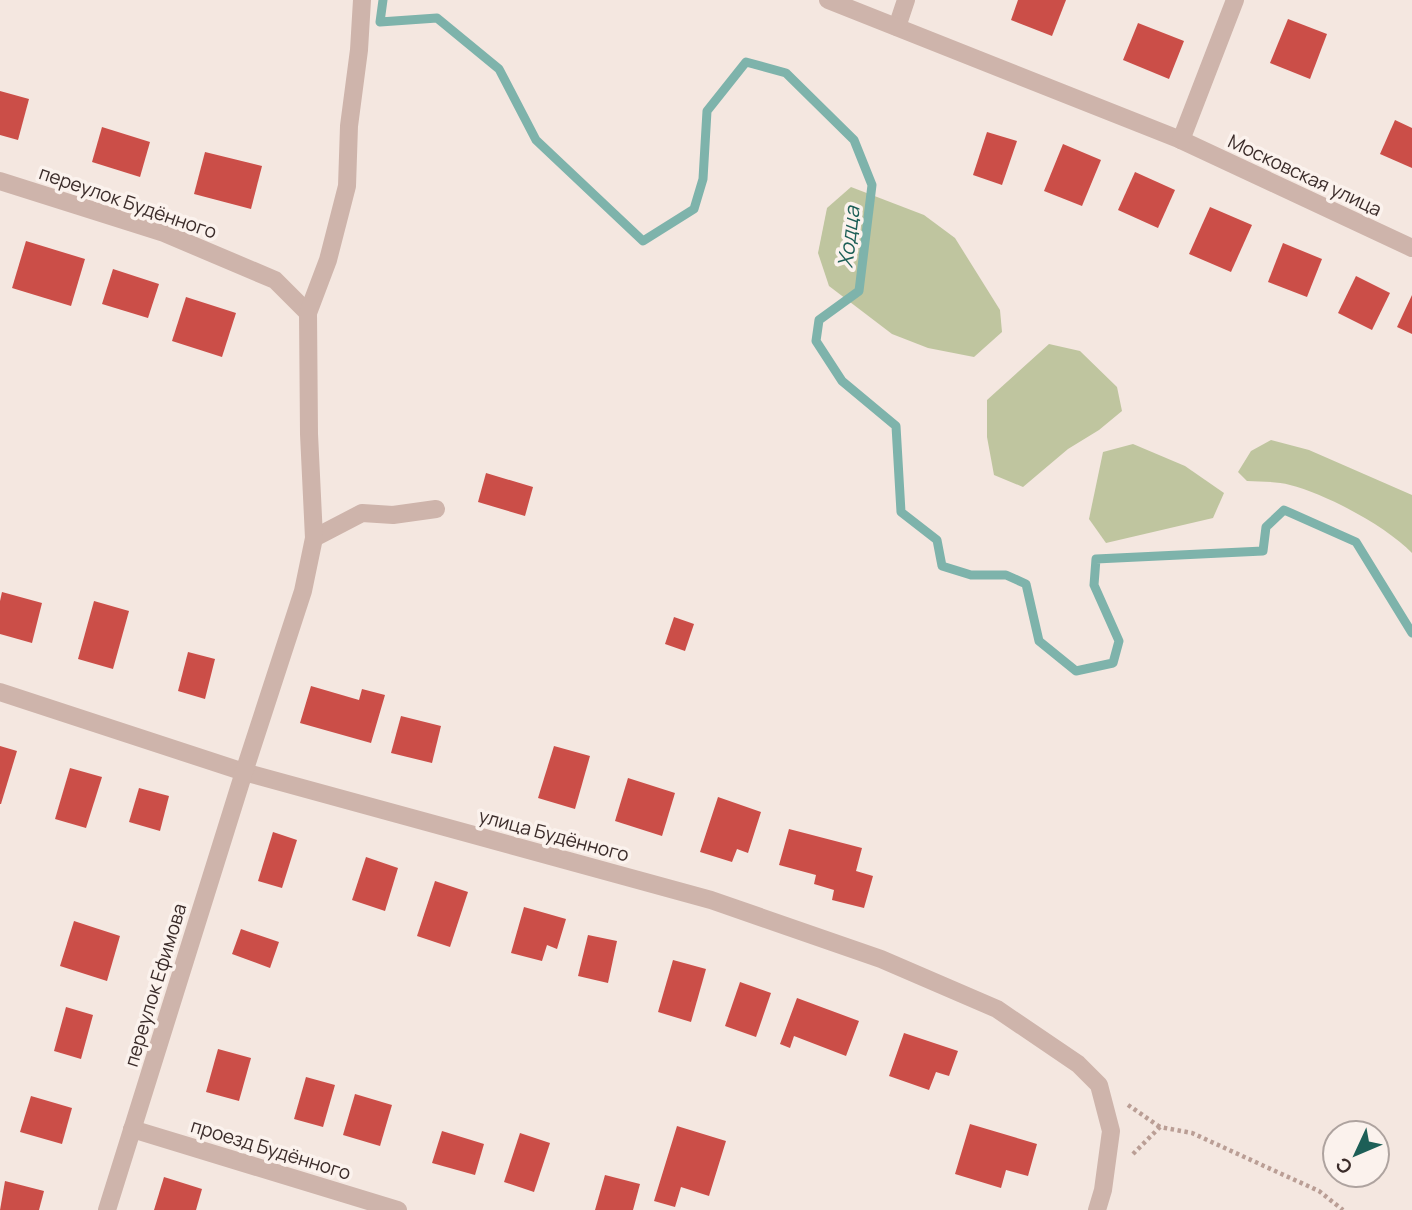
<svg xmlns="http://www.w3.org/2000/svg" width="1412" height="1210" viewBox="0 0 1412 1210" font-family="Manrope,sans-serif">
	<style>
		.green { fill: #bfc59f }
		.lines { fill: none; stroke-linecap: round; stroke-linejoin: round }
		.stream { stroke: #7eb3ab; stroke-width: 9 }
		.building { fill: #cb4e48 }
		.path { stroke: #ba9e95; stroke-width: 4.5; stroke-dasharray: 3.5 3.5; stroke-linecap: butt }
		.service { stroke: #ceb4ab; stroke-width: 18 }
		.minor { stroke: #ceb4ab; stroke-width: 18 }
		.labels { text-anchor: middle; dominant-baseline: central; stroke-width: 7; stroke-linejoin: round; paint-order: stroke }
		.street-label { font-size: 19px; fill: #3b2c2a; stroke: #fbf2ed }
		.water-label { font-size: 21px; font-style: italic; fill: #1d5f57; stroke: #fbf2ed }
	</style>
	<rect width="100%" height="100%" fill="#f4e7e0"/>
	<!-- green -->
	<g class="green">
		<path d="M851,187L924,215L955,238L1000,310L1002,332L974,357L928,348L892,334L829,286L818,253L827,208Z"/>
		<path d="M1049,344L1080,351L1117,387L1122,411L1099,430L1068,449L1023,487L994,475L987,437V400Z"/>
		<path d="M1271,440L1309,450L1412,495V553C1386,526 1326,494 1290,485C1277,481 1261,482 1247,481L1238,472L1251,451Z"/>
		<path d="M1133,444L1185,466L1224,493L1213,518L1106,543L1089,519L1103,452Z"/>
	</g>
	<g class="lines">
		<!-- stream -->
		<path class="stream" d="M383,0L380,22L437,18L499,69L536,140L643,241L694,209L703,179L707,111L746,62L786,73L854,140L872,185L859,291L819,320L816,341L842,381L896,426L901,512L937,540L942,566L971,575H1006L1026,584L1039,641L1076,671L1113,663L1119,641L1094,585L1096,559L1263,551L1266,527L1284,510L1356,542L1412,633"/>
	</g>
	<!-- building -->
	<g class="building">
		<path d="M1018,0H1066L1052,36L1011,20Z"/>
		<path d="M1288,19L1327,34L1310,79L1270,63Z"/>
		<path d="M1138,23L1184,41L1169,79L1123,60Z"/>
		<path d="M0,91L29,99L18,140L0,135Z"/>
		<path d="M1395,120L1412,128V168L1380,154Z"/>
		<path d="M102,127L150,142L140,177L92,162Z"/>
		<path d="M987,132L1017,141L1002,185L973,175Z"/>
		<path d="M1063,144L1101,160L1082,206L1044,191Z"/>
		<path d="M205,152L262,166L251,209L194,194Z"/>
		<path d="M1135,172L1175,190L1158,228L1118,210Z"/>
		<path d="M1210,207L1252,225L1231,272L1189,254Z"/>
		<path d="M26,241L85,259L71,306L12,288Z"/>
		<path d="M1283,243L1322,259L1307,297L1268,282Z"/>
		<path d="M113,269L159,284L148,318L102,304Z"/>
		<path d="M1356,276L1390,293L1372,330L1338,313Z"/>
		<path d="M1412,295V334L1397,327Z"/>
		<path d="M186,297L236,313L222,357L172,341Z"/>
		<path d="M486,473L533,487L525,516L478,502Z"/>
		<path d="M2,592L42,603L32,643L0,634V601Z"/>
		<path d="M94,601L129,611L113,669L78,659Z"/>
		<path d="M674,617L694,624L685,651L665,644Z"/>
		<path d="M188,652L215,659L205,699L178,691Z"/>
		<path d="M311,686L359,700L362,689L385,695L371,743L300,723Z"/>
		<path d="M401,716L441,726L432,763L391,753Z"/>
		<path d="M0,746L17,751L1,804H0Z"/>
		<path d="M554,746L590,756L575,809L538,798Z"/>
		<path d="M70,768L102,777L86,828L55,819Z"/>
		<path d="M628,778L675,793L662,836L615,821Z"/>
		<path d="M139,788L169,796L160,831L129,822Z"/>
		<path d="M718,797L761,812L748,853L737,849L732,862L700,852Z"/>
		<path d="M789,829L862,848L856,871L873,876L864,908L832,900L834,890L814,884L816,875L779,865Z"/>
		<path d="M273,832L297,840L282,888L258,881Z"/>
		<path d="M366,857L398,868L385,911L352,900Z"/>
		<path d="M435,881L468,892L450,947L417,936Z"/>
		<path d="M524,907L566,919L557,949L547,945L542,961L511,953Z"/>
		<path d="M74,921L120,936L107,981L60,966Z"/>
		<path d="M241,929L279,942L270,968L232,954Z"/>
		<path d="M588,935L617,941L608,983L578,976Z"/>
		<path d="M673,960L706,969L691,1022L658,1012Z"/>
		<path d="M740,982L771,993L756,1037L725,1026Z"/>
		<path d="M797,998L859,1021L846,1056L794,1036L790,1048L780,1044Z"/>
		<path d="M66,1007L93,1015L81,1059L54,1051Z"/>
		<path d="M904,1033L958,1051L949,1076L936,1072L929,1090L889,1076Z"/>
		<path d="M218,1049L251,1058L239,1101L206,1092Z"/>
		<path d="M306,1077L335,1085L323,1127L294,1119Z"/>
		<path d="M355,1094L392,1105L380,1146L343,1135Z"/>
		<path d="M31,1096L72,1108L62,1144L20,1132Z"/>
		<path d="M970,1124L1037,1144L1028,1176L1006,1170L1001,1188L955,1174Z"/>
		<path d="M677,1126L726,1141L709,1196L681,1187L675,1207L654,1201Z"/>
		<path d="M442,1131L484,1144L475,1175L432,1163Z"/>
		<path d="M520,1133L550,1143L534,1192L504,1182Z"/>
		<path d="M605,1175L640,1184L633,1210H595Z"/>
		<path d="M164,1177L202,1189L196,1210H154Z"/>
		<path d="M5,1181L44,1191L39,1210H0Z"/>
	</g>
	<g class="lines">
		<!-- path -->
		<g class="path">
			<path d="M1128,1105L1160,1127"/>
			<path d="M1133,1154L1160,1127L1192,1133L1240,1155L1319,1191L1343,1210"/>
		</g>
		<!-- service -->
		<g class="service">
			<path d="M897,27L906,0"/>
			<path d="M314,538L362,513L393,515L436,509"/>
		</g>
		<!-- minor -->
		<g class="minor">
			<path d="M828,0L1181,140L1412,248"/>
			<path d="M1181,140L1235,0"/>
			<path d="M0,181L164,233L275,280L308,313"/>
			<path d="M0,692L244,772L711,900L881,959L997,1009L1078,1064L1099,1085L1111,1131L1103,1190L1097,1210"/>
			<path d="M132,1129L398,1210"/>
			<path d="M107,1210L244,772L303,591L314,538L309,434L308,313L328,260L347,186L349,126L359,50L362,0"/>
		</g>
	</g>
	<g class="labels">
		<!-- street labels -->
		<g class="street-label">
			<text transform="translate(1305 175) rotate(25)">Московская улица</text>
			<text transform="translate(128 202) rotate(19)">переулок Будённого</text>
			<text transform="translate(554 835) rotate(15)">улица Будённого</text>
			<text transform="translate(155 985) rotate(-73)">переулок Ефимова</text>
			<text transform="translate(271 1149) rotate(17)">проезд Будённого</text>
		</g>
		<!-- water labels -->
		<g class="water-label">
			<text transform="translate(848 237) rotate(-83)">Ходца</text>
		</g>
	</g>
	<!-- north arrow -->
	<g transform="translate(1356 1154) rotate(226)"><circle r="33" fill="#fbf2ed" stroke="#aea39f" stroke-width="2"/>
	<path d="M0-5L12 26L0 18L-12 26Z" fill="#1d5f57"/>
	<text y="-10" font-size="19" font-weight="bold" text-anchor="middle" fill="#3b2c2a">С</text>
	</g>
</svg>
